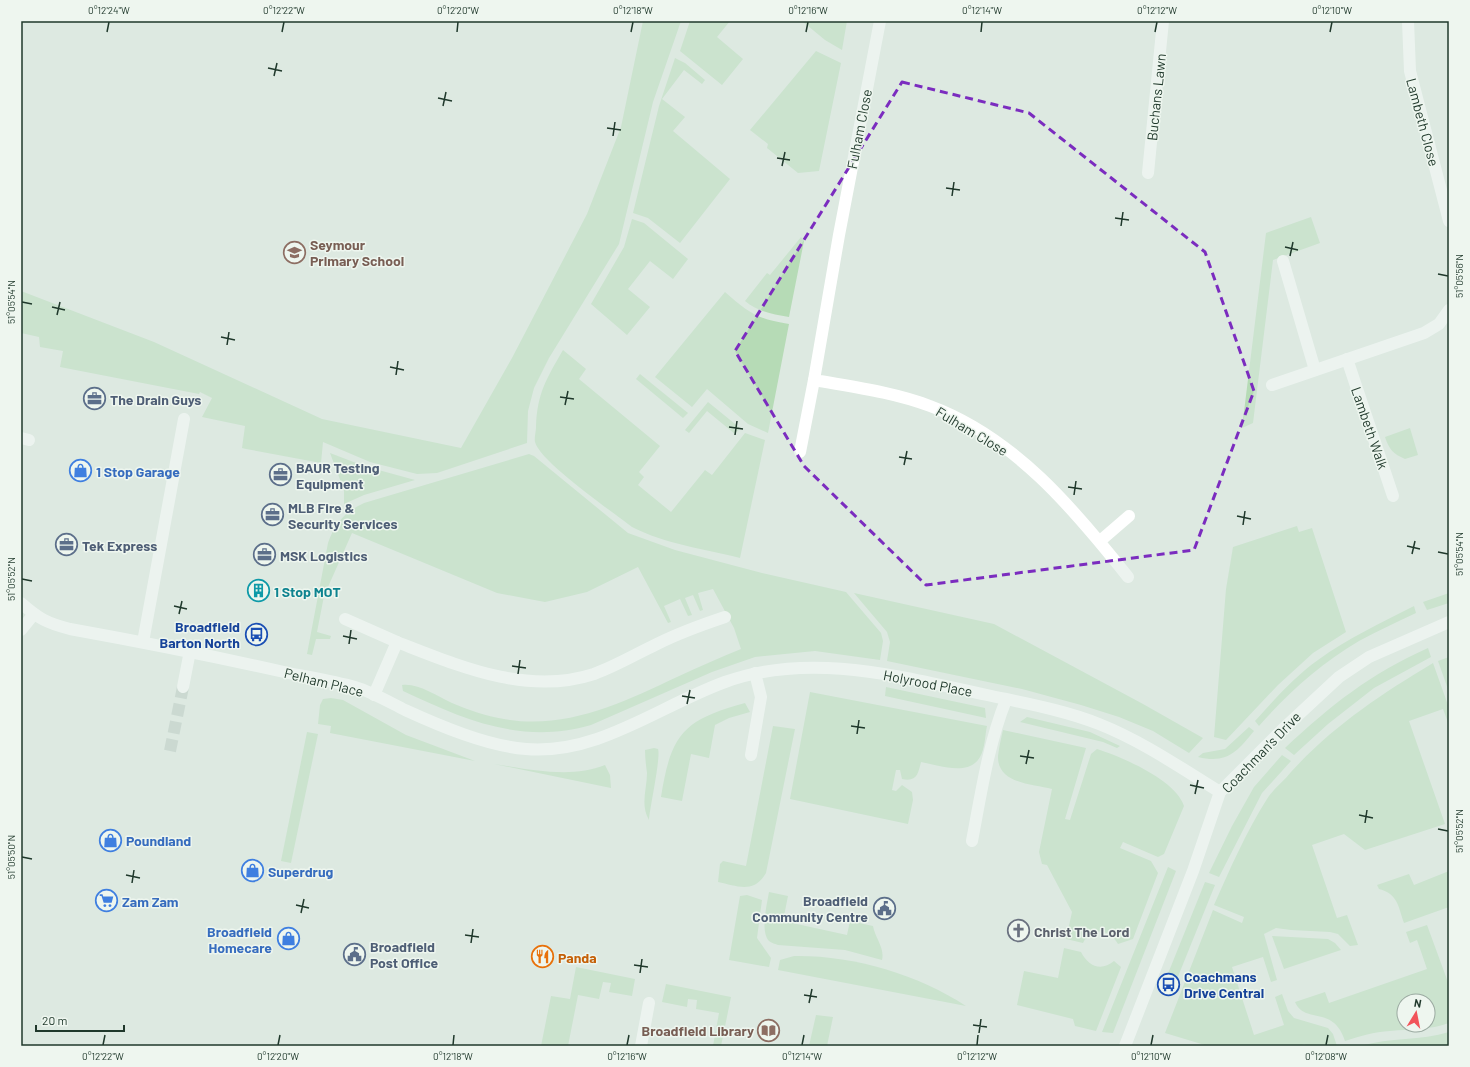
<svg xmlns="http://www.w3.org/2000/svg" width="1470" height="1067" viewBox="0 0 1470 1067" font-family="Barlow,sans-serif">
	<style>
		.green { fill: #b6dbb6; fill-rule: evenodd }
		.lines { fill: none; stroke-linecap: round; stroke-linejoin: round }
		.minor-tunnel { stroke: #b7c6bd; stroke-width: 12; stroke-dasharray: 12 6; stroke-linecap: butt }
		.minor { stroke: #fff; stroke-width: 12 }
		.marked { fill: none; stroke: #7b2cbf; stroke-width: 3; stroke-dasharray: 8 5; stroke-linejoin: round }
		.ticks { fill: none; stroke: #1f382b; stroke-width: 1.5 }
		.labels { text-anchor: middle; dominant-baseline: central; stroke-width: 3; stroke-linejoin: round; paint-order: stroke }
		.street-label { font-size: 14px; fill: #1f382b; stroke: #eef6ef }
		.education-label { font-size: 14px; font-weight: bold; fill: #785e54; stroke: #eef6ef; text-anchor: start }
		.service-label { font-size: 14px; font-weight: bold; fill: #4e5e75; stroke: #eef6ef; text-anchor: start }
		.shop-label { font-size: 14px; font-weight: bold; fill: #366cbe; stroke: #eef6ef; text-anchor: start }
		.culture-label { font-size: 14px; font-weight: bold; fill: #0d838f; stroke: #eef6ef; text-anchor: start }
		.transit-label { font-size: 14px; font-weight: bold; fill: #164399; stroke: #eef6ef; text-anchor: end }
		.worship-label { font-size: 14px; font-weight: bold; fill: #5b616d; stroke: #eef6ef; text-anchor: start }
		.food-label { font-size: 14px; font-weight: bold; fill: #c56008; stroke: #eef6ef; text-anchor: start }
		.neatline { fill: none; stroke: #1f382b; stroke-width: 1.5 }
		.ticks-label { font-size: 10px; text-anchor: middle; fill: #1f382b }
	</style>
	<rect width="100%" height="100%" fill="#dde9e1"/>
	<!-- green -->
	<g class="green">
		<path d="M643,21H681L653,102L619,244L549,358L534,388L528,411L527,443L437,473L417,474L370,462L323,442L321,463L246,449L242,448L245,426L202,417L212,398L200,392L199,394L60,367L63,351L40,347L39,337L21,333V291L154,342L322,419L461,448L512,358L587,214L621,127Z"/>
		<path d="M690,21H730L717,37L743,59L722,85L680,51Z"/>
		<path d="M802,21H847L842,50L825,40Z"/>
		<path d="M816,51L841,63L819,171L798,173L767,148L768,144L750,130Z"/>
		<path d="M675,58L685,63L705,80L702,84L684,70L662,99L685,117L673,131L730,179L680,243L648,218L633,213L659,106Z"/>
		<path d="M1311,217L1320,243L1273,260L1253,423L1242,428L1266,233Z"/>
		<path d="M632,219L644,223L688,259L673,279L650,261L628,289L650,307L627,335L591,304L624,247Z"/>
		<path d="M801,237L804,241L789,317C773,314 758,312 745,301L767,273L770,275Z"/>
		<path d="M725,292C749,313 757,319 789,324L768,433L748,424L707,389L692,407L655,377Z"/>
		<path d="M563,350L586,369L579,379L660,446L639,472L644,477L638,485L671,512L705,470L712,475L745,433L765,440L740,558C705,549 665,544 632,527C613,512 540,462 535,442C534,438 536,432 536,427C537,393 547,378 563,350Z"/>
		<path d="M640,374L688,413L683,418L636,379Z"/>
		<path d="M708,402L740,428L735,434L707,411L689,433L685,430Z"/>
		<path d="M1410,428L1418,455L1405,459C1393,454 1389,449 1385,437Z"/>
		<path d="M330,453L364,466L415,480L364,495L344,504V490Z"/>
		<path d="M529,454L534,456L628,533L675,550L762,573L846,592L881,633L883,641L880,660L815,651L755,657L712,672L591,725C522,745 465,720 403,691L402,685C419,683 436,696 452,703C468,710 486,716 504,719C566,730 622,703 677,677C698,667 719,658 741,649L734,628L713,589L698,593L703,610L700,611L693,595L685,598L692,615L688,616L680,599L664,606L671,622L668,623L638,567L587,592L545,602L497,593L352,533L324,596L317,632L331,636L330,639H316L312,655L307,654L328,543C335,523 345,512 364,503Z"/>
		<path d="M1297,526L1299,532L1312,528L1346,632L1313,653L1278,685L1226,740L1214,737L1226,589L1233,547Z"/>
		<path d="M854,593L994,624L1143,704L1203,738L1189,753L1153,731L1119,717L1081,705L1022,689L887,661L890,642L887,632Z"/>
		<path d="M1449,593V603L1427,610L1423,602Z"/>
		<path d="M1414,606L1416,613C1397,622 1377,631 1359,641C1320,664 1288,693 1259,726L1255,721C1274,700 1294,677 1318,660C1348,638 1381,623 1414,606Z"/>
		<path d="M1428,648L1431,657L1374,688L1328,724L1294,755L1285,748C1331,705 1370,674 1428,648Z"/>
		<path d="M1449,657V692L1438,661Z"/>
		<path d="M1433,663L1449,708V725L1443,709L1409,721L1445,824L1365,850L1344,834L1312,845L1337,918L1347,915L1358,945L1350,946L1338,934L1330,932L1291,930L1276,928L1264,934L1277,980L1271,982L1263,957L1232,967L1254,1035L1284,1025L1275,997L1282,994L1288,1011L1294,1018L1328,1028L1333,1034L1337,1046H1306L1305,1044L1298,1046H1208L1165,1033L1213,910L1242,923L1244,917L1214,905C1230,869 1246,832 1267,799C1273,789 1284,781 1291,772C1333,726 1380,695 1433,663Z"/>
		<path d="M886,687L985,708L986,718L885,696Z"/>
		<path d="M810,692L987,726C985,735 985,749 980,757C969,777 938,765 921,762C918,774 917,782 902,779L900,770H896L892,790L896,791L902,785L912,792L913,800L908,824L790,799Z"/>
		<path d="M331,698L343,700L406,735L475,761L330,733L331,726L318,724L320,705L323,699Z"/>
		<path d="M745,703L750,712L729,718L715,725L709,758L691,754L682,801L661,797C671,734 683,720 745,703Z"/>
		<path d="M1027,717L1090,732L1120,746L1117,748L1103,742L1020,722Z"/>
		<path d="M773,726L795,729L766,873C754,894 737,886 718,882L720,864L723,861L746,866Z"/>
		<path d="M1249,727L1254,731C1237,752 1227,764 1198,757L1203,753L1225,749Z"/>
		<path d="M1003,730L1086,748L1065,819L1070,820L1091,754L1097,749C1122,757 1176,780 1184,806L1164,854L1158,857L1123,842L1120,848L1151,861L1158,873L1133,939L1118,944C1110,929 1091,926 1083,943L1066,939L1072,912L1047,865L1042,864L1039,852L1052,789C1033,784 997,784 998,756C999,747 1001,739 1003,730Z"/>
		<path d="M307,732L318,734L291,863L281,861Z"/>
		<path d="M654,748L658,749C661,757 650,807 649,820C640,805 647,789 647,773C646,765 645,758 645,750Z"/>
		<path d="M1282,755L1291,761L1262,793L1219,877L1209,873L1232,826L1254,787Z"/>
		<path d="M494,764C529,769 571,779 605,765L610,775L611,788Z"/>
		<path d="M1168,867L1176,871L1113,1033L1102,1032Z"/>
		<path d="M1449,871V907L1404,923C1398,906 1398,894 1379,889L1377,885L1409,874L1414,885Z"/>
		<path d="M1205,882L1215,885L1177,979L1167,976Z"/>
		<path d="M769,892L788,896L783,921L847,935L850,921L873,926C875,938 885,948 882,960L845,950L778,945C776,944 771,943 769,941C760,932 767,904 769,892Z"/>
		<path d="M747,895L762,900L757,938L771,958L769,967L729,960L740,896Z"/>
		<path d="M1427,925L1449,985V1023C1430,1030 1411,1029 1390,1031C1374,1032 1360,1036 1345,1041C1333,1004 1305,1025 1295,1002L1325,992L1329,1003L1427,969L1417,940L1410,943L1406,932ZM1404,1001H1428V1025H1404Z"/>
		<path d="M1272,936L1328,939L1335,943L1341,950L1284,969Z"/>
		<path d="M1064,948L1081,952C1088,966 1101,972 1114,961L1121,967L1096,1031L1075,1026L1073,1019L1017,1005L1024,971L1058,978Z"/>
		<path d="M794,956C852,955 917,974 966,1006L778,970L780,960Z"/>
		<path d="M576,967L635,979L632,996L609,992L611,983L603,982L599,999L578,995L568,1046H541L551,996L570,999Z"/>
		<path d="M666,984L731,997L721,1046H713L719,1013L696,1009L697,1000L688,999L687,1007L662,1002Z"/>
		<path d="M816,1015L833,1017L827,1046H809Z"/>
		<path d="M1449,1032V1046H1361C1390,1037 1421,1041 1449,1032Z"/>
	</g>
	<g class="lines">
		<!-- minor-tunnel -->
		<path class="minor-tunnel" d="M170,751L183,687"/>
		<!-- minor -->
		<g class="minor">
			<path d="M880,21L839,235L814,380C853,387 893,392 930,406C1014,437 1074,509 1128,577"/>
			<path d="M1408,21L1410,71L1449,221"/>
			<path d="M1148,173L1163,21"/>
			<path d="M1283,261L1315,370"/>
			<path d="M1347,359L1393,496"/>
			<path d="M1272,385L1424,333L1439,324L1449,310"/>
			<path d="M21,438L29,440"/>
			<path d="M800,452L814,380"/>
			<path d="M1100,541L1129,516"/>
			<path d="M21,603C39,619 47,623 70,629C142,642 213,656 284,672C308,677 332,681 355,687C372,692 389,702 405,710C440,726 487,746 526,749C598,755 659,706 725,682C811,651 901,677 987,695C1024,703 1064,710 1099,724C1142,741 1181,768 1220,792"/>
			<path d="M345,619L397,642"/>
			<path d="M21,630L34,614"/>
			<path d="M143,642L184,419"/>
			<path d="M183,687L190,651"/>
			<path d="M374,695L397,642C459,666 527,696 594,674C616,666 636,654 657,644C679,633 701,625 725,617"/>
			<path d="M751,755L761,697L755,673"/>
			<path d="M972,841C981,794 988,745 1006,700"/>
			<path d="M641,1046L649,1003"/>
			<path d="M1125,1046L1193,871L1220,792L1282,730L1339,677L1369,657L1449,622"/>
		</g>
	</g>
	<!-- marked area -->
	<path d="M0 0H1470V1067H0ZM902,82L1029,113L1205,252L1254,391L1194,550L926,585L804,466L735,351Z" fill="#dde9e1" fill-opacity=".55" fill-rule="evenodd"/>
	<path class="marked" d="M902,82L1029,113L1205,252L1254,391L1194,550L926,585L804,466L735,351Z"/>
	<!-- ticks -->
	<path class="ticks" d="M107,32L109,22M282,32L284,22M457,32L458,22M631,32L633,22M806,32L808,22M981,32L982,22M1155,32L1157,22M1330,32L1332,22M268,68L282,71M274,76L277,63M438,98L452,101M443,106L446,92M607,128L621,130M613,136L615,122M777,158L790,160M782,166L785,152M946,188L960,190M952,196L954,182M1115,218L1129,220M1121,226L1123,212M1285,247L1298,250M1290,256L1293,242M1438,274L1448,276M22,302L32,304M52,307L65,310M57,315L60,302M221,337L235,340M227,345L229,332M390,367L404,370M396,375L398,361M560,397L574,399M565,405L568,391M729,427L743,429M735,435L737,421M899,457L912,459M904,465L907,451M1068,487L1082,489M1074,495L1076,481M1237,516L1251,519M1243,525L1245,511M1407,546L1420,549M1438,552L1448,554M1412,554L1415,541M22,579L32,581M174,606L187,609M179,614L182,601M343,636L357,639M349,644L351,630M512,666L526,668M518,674L520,660M682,696L695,698M687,704L690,690M851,726L865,728M857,734L859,720M1020,756L1034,758M1026,764L1029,750M1190,785L1204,788M1195,794L1198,780M1359,815L1373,818M1365,823L1367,810M1438,829L1448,831M22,857L32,859M126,875L140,878M132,883L134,870M296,905L309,908M301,913L304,899M465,935L479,937M471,943L473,929M634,965L648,967M640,973L642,959M804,995L817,997M809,1003L812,989M973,1025L987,1027M979,1033L981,1019M103,1045L105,1035M278,1045L280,1035M453,1045L454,1035M627,1045L629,1035M802,1045L804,1035M977,1045L978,1035M1151,1045L1153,1035M1326,1045L1328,1035"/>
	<!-- icons -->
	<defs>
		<symbol id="school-ring" viewBox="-11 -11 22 22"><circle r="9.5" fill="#eef6ef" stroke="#8d6e63" stroke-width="1.5"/><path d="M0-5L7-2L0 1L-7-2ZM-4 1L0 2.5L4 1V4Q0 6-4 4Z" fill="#8d6e63"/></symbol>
		<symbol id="office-ring" viewBox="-11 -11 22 22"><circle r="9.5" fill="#eef6ef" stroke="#5c6f8a" stroke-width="1.5"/><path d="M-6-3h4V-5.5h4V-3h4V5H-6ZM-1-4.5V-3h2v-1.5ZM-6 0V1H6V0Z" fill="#5c6f8a"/></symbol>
		<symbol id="shop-ring" viewBox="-11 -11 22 22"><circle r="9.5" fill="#eef6ef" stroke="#3f7fe0" stroke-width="1.5"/><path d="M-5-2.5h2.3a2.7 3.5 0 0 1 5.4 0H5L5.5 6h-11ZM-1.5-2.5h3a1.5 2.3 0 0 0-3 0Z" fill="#3f7fe0"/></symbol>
		<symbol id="building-ring" viewBox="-11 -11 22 22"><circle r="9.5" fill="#eef6ef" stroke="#0f9aa8" stroke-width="1.5"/><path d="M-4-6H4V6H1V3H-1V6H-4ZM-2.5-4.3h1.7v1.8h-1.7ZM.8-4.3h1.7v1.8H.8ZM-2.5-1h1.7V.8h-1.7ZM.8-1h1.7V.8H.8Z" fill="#0f9aa8"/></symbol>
		<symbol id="bus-ring" viewBox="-11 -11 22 22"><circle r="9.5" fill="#eef6ef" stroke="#1a4fb4" stroke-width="1.5"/><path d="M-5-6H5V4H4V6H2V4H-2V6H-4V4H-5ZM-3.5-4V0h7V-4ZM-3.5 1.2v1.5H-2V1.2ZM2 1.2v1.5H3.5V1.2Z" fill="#1a4fb4"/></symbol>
		<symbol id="supermarket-ring" viewBox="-11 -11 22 22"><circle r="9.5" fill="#eef6ef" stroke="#3f7fe0" stroke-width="1.5"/><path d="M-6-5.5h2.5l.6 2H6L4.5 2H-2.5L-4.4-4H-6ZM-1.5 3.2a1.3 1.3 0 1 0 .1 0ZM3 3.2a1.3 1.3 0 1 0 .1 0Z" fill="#3f7fe0"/></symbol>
		<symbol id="civic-ring" viewBox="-11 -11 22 22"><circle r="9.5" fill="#eef6ef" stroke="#5c6f8a" stroke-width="1.5"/><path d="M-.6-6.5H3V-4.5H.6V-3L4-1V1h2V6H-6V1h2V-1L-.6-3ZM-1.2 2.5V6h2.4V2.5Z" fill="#5c6f8a"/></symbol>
		<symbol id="church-ring" viewBox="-11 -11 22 22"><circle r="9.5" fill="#eef6ef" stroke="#6b7280" stroke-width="1.5"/><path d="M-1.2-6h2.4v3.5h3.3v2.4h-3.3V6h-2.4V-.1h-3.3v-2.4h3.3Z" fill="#6b7280"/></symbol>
		<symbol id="restaurant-ring" viewBox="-11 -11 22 22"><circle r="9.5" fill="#eef6ef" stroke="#e8710a" stroke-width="1.5"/><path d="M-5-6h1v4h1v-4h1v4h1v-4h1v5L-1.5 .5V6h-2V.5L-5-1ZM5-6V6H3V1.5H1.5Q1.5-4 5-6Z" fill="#e8710a"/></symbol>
		<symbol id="library-ring" viewBox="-11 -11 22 22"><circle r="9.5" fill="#eef6ef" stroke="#8d6e63" stroke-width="1.5"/><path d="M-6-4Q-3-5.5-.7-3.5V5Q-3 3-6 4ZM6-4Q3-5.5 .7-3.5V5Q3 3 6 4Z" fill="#8d6e63"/></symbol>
	</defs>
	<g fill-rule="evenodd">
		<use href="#school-ring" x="282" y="240" width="25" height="25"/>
		<use href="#office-ring" x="82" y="386" width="25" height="25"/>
		<use href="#shop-ring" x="68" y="458" width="25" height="25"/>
		<use href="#office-ring" x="268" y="462" width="25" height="25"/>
		<use href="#office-ring" x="260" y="502" width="25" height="25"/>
		<use href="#office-ring" x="54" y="532" width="25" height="25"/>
		<use href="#office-ring" x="252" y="542" width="25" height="25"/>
		<use href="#building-ring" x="246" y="578" width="25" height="25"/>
		<use href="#bus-ring" x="244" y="622" width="25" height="25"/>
		<use href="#shop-ring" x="98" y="828" width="25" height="25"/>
		<use href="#shop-ring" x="240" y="858" width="25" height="25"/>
		<use href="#supermarket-ring" x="94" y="888" width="25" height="25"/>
		<use href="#civic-ring" x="872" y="896" width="25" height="25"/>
		<use href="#church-ring" x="1006" y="918" width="25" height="25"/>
		<use href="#shop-ring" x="276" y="926" width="25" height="25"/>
		<use href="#civic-ring" x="342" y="942" width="25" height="25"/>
		<use href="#restaurant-ring" x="530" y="944" width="25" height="25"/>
		<use href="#bus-ring" x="1156" y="972" width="25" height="25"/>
		<use href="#library-ring" x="756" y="1018" width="25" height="25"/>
	</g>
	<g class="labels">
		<!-- street labels -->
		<g class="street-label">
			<text transform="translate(1156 97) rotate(-84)">Buchans Lawn</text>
			<text transform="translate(1423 122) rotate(75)">Lambeth Close</text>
			<text transform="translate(859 129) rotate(-79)">Fulham Close</text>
			<text transform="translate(1370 428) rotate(71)">Lambeth Walk</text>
			<text transform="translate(972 431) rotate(31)">Fulham Close</text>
			<text transform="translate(324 682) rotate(14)">Pelham Place</text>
			<text transform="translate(928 683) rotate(11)">Holyrood Place</text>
			<text transform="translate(1261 752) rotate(-46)">Coachman's Drive</text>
		</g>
		<!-- education labels -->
		<g class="education-label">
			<text x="310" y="244">Seymour<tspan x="310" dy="16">Primary School</tspan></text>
			<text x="754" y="1030" text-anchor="end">Broadfield Library</text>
		</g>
		<!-- service labels -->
		<g class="service-label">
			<text x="110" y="399">The Drain Guys</text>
			<text x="296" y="467">BAUR Testing<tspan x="296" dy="16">Equipment</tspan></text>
			<text x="288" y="507">MLB Fire &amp;<tspan x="288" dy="16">Security Services</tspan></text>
			<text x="82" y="545">Tek Express</text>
			<text x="280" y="555">MSK Logistics</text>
			<text x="868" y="900" text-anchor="end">Broadfield<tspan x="868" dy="16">Community Centre</tspan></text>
			<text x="370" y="946">Broadfield<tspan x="370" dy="16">Post Office</tspan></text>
		</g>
		<!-- shop labels -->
		<g class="shop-label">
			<text x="96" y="471">1 Stop Garage</text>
			<text x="126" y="840">Poundland</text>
			<text x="268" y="871">Superdrug</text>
			<text x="122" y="901">Zam Zam</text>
			<text x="272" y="931" text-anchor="end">Broadfield<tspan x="272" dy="16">Homecare</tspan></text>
		</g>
		<!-- culture labels -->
		<g class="culture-label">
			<text x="274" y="591">1 Stop MOT</text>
		</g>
		<!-- transit labels -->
		<g class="transit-label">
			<text x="240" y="626">Broadfield<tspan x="240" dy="16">Barton North</tspan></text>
			<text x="1184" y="976" text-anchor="start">Coachmans<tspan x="1184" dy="16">Drive Central</tspan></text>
		</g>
		<!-- worship labels -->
		<g class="worship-label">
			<text x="1034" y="931">Christ The Lord</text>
		</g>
		<!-- food labels -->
		<g class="food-label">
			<text x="558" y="957">Panda</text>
		</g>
	</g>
	<!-- border -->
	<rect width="1470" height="1067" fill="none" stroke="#eef6ef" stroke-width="44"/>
	<!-- north arrow -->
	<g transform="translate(1416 1013) rotate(10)"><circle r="19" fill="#eef6ef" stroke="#9baaa1"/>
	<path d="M0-3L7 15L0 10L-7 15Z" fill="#f1545a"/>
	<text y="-6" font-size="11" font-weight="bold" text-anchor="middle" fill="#1f382b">N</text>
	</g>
	<!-- scale -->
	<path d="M36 1025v6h88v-6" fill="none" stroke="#1f382b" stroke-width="2"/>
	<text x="42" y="1025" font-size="12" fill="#1f382b" stroke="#eef6ef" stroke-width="3" paint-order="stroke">20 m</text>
	<rect x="22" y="22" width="1426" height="1023" class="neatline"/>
	<g class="ticks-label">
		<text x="109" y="14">0°12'24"W</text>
		<text x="284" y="14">0°12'22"W</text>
		<text x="458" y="14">0°12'20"W</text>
		<text x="633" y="14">0°12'18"W</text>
		<text x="808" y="14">0°12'16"W</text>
		<text x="982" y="14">0°12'14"W</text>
		<text x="1157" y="14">0°12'12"W</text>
		<text x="1332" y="14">0°12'10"W</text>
		<text transform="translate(1459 276) rotate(-90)" y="4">51°05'56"N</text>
		<text transform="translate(11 302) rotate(-90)" y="4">51°05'54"N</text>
		<text transform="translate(1459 554) rotate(-90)" y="4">51°05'54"N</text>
		<text transform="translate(11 579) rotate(-90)" y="4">51°05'52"N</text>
		<text transform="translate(1459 831) rotate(-90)" y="4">51°05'52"N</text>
		<text transform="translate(11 857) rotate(-90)" y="4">51°05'50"N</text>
		<text x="103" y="1060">0°12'22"W</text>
		<text x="278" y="1060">0°12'20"W</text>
		<text x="453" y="1060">0°12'18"W</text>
		<text x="627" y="1060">0°12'16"W</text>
		<text x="802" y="1060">0°12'14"W</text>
		<text x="977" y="1060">0°12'12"W</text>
		<text x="1151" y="1060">0°12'10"W</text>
		<text x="1326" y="1060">0°12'08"W</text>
	</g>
</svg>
